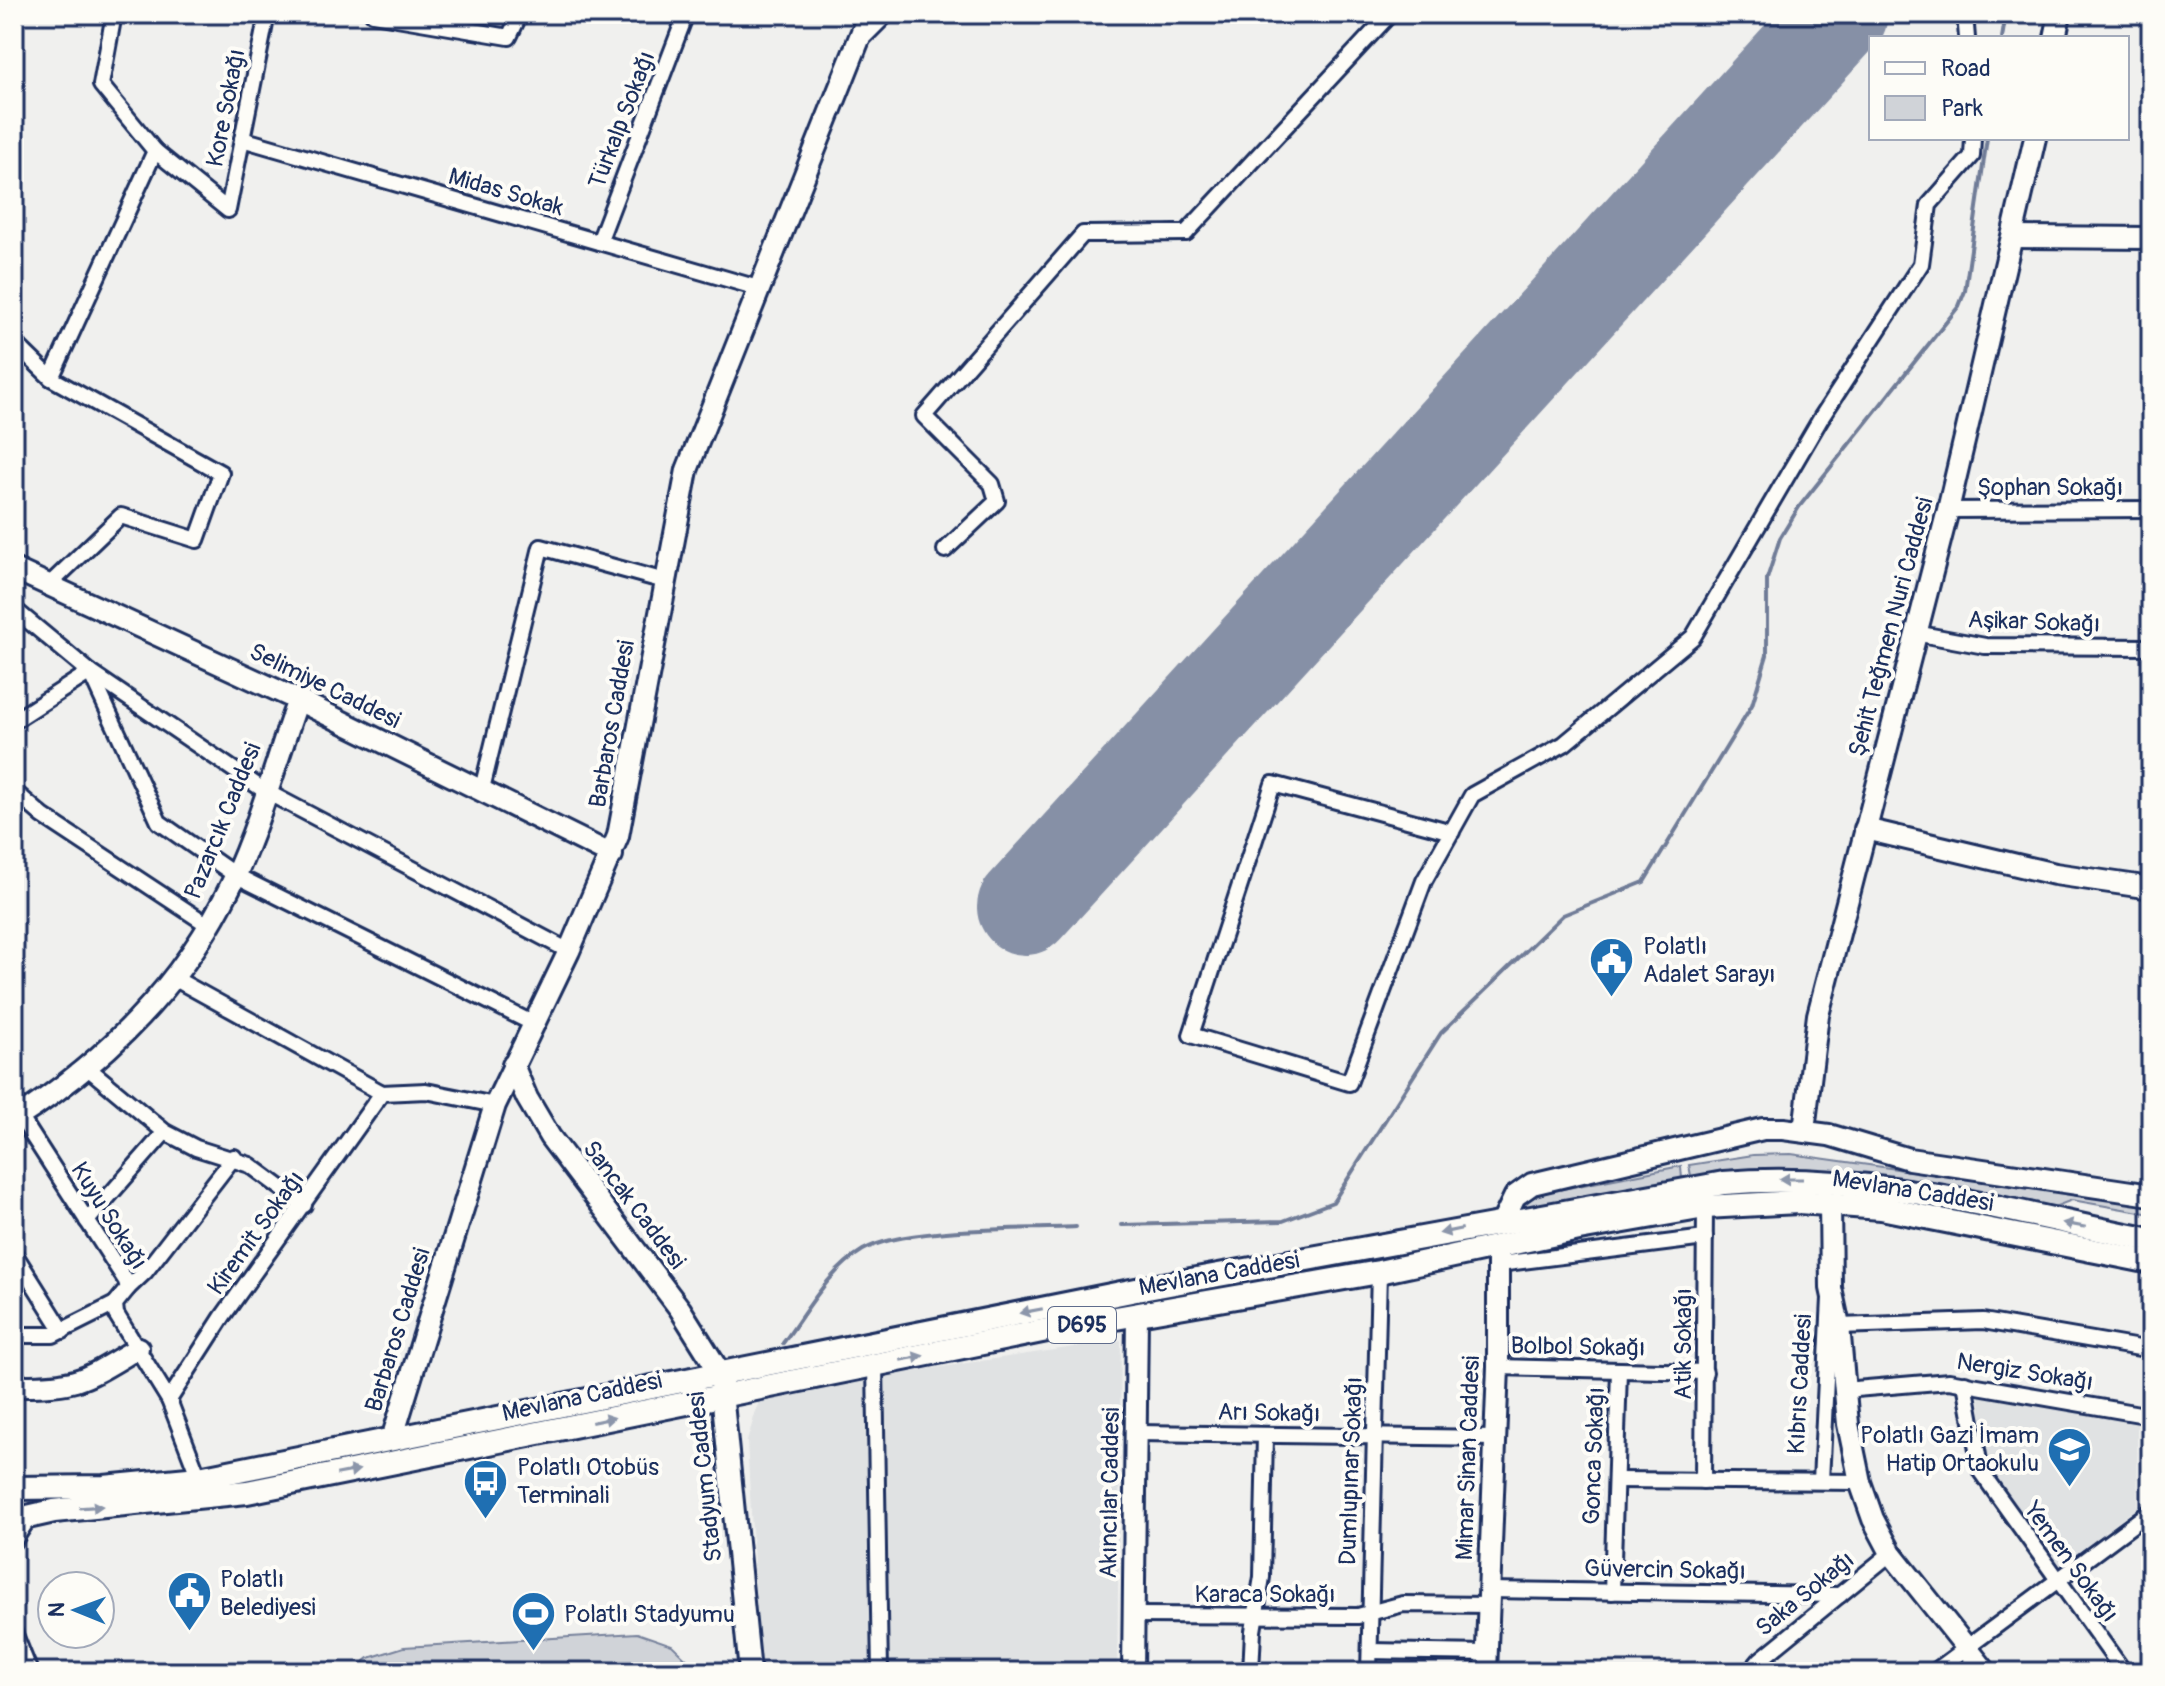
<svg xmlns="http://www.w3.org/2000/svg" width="2165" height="1686" viewBox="0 0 2165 1686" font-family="Pangolin,sans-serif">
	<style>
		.built { fill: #e0e2e3 }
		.green { fill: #d0d3d8; stroke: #76819b; stroke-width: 2 }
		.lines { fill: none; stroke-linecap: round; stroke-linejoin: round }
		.stream { stroke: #6f7b97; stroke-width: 4 }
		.runway { stroke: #8690a6; stroke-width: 96 }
		.street-casing { stroke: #1b2f5e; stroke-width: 20 }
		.secondary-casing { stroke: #1b2f5e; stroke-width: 26 }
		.primary-casing { stroke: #1b2f5e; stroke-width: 28 }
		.street { stroke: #fdfcf7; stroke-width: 14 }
		.secondary { stroke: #fdfcf7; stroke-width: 20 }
		.primary { stroke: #fdfcf7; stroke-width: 22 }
		.oneway { fill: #8c96aa }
		.labels { text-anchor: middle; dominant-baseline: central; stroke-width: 8; stroke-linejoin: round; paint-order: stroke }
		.shield { fill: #fdfcf7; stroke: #5f6c8c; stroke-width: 2 }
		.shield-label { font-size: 22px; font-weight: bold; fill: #1b2f5e }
		.street-label { font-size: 24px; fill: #1b2f5e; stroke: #fdfcf7 }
		.poi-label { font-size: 24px; fill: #1b2f5e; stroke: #fdfcf7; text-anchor: start }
	</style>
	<rect width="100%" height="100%" fill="#f0f0ee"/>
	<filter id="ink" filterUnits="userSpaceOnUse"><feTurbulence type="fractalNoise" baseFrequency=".0125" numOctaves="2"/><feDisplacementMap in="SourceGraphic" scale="16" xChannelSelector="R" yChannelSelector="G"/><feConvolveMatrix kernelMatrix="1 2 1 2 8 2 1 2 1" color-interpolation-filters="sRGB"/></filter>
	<g filter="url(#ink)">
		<!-- built -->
		<g class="built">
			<path d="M1121,1340L1117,1672H760L747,1441L761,1394Z"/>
			<path d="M1979,1396L2137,1423L2138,1507L2057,1568L1988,1469Z"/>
		</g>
		<!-- green -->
		<g class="green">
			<path d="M1791,1154L2151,1205V1214L2072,1200L2049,1209C1922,1183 1822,1156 1691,1176L1689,1165L1753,1155Z"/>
			<path d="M1681,1166L1682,1179L1520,1208L1529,1199L1547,1192Z"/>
			<path d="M637,1633L672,1645L700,1672H351L369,1658L404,1647Z"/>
		</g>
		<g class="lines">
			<!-- stream -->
			<g class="stream">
				<path d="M2002,38L2006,14"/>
				<path d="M1122,1225L1283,1221L1333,1202L1441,1033L1563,915L1644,882L1752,705L1767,655V579L1780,538L1799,507L1959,306L1965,291L1987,138"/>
				<path d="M783,1343C807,1311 828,1271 863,1250C905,1226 1024,1230 1076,1227"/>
			</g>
			<!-- runway -->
			<path class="runway" d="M1025,907L1840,14"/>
			<defs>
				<g id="street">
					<path d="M373,14L509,37L520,14"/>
					<path d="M1965,14L1967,38"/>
					<path d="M862,39L887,14"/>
					<path d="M242,139L758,288"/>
					<path d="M155,151L228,210L267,14"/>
					<path d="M1186,233L1390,14"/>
					<path d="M599,242L686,14"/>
					<path d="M14,342L51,378L221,473L197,540L121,516L49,585"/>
					<path d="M51,378L155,151L101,85L114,14"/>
					<path d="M1948,510L2151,509"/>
					<path d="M945,550L997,501L992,484L924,416L1083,234L1186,233L1097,234"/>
					<path d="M14,609L90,672L159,822L235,875L532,1023"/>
					<path d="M1915,633L1985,646L2151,647"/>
					<path d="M14,721L90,672L265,791L569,951"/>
					<path d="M14,791L43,816L208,925"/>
					<path d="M481,793L541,547L665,581"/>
					<path d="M1452,832L1273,784L1191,1035L1349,1083L1424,881L1472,795L1564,744L1693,637L1821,418L1921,264L1929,205L1972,156L1973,138"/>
					<path d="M172,977L382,1093L426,1091L495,1105"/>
					<path d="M89,1069L165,1132L196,1148L250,1165L304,1205"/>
					<path d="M14,1107L126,1281L128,1288L115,1304L116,1314L169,1400L199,1478"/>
					<path d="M87,1221L165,1132"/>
					<path d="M14,1253L63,1331"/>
					<path d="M1499,1264L1705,1238"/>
					<path d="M128,1288L145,1272L234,1157"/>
					<path d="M1839,1326L1983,1321L2151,1350"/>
					<path d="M14,1335H53L115,1304"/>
					<path d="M875,1365L880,1672"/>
					<path d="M1498,1367L1705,1372"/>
					<path d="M1965,1383L1981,1472L2124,1672"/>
					<path d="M1844,1390L1949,1381L2151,1416"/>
					<path d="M169,1400L223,1316L382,1093"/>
					<path d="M1137,1433L1495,1438"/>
					<path d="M1616,1480L1860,1482"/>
					<path d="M1703,1481L1705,1207"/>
					<path d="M1821,1481L1830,1298"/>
					<path d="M14,1541L30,1516"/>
					<path d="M1489,1590L1840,1595"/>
					<path d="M1612,1592L1619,1370"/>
					<path d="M1134,1615L1358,1616L1403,1604L1489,1605"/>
					<path d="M14,1632L30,1672"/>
					<path d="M1370,1651L1487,1653"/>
					<path d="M1251,1672L1253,1631L1262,1577L1265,1435"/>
					<path d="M1369,1672L1379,1272"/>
					<path d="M1750,1672L1760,1660L1891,1553"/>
					<path d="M1934,1672L2151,1511"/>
				</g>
				<g id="secondary">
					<path d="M2055,38L2060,14"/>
					<path d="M2014,237L2151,238"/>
					<path d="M14,569L298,700L612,855"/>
					<path d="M1865,829L2055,874L2151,888"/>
					<path d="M513,1065L527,1098L550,1137L680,1309L720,1373L750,1672"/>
					<path d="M14,1120C100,1065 175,992 223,901C256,839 274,766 298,700"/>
					<path d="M1804,1130L1818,1015L1948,510L2035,138"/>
					<path d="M1830,1203L1831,1288L1839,1326L1848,1424L1860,1482L1873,1519L1891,1553L1986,1672"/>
					<path d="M1503,1221L1515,1196L1532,1184L1763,1129H1783L1829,1135L1909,1159L2151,1195"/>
					<path d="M14,1386C79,1387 84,1380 138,1348"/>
					<path d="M392,1439L495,1105L569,951L618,836L687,470L869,14"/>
					<path d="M1133,1672L1137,1315"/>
					<path d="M1486,1672L1498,1367V1247"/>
				</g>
				<g id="primary">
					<path d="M14,1488L104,1487L199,1478L1136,1290L1724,1183C1868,1170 2010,1212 2151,1240"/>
					<path d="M14,1520L54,1511L247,1492L1047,1330L1379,1272L1579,1229L1705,1207L1799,1202L1881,1208L2151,1262"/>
				</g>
			</defs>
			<!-- street casing -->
			<use href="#street" class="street-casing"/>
			<!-- secondary casing -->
			<use href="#secondary" class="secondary-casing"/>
			<!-- primary casing -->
			<use href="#primary" class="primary-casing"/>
			<!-- street -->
			<use href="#street" class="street"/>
			<!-- secondary -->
			<use href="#secondary" class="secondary"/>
			<!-- primary -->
			<use href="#primary" class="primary"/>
		</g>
		<!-- one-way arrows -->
		<defs><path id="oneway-solid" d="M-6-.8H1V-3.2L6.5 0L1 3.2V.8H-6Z" transform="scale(2)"/></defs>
		<g class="oneway">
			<use href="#oneway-solid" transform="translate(1791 1179) rotate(-180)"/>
			<use href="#oneway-solid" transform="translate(2074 1225) rotate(-169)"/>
			<use href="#oneway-solid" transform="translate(1451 1231) rotate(168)"/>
			<use href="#oneway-solid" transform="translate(1031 1311) rotate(169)"/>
			<use href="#oneway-solid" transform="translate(912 1358) rotate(-11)"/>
			<use href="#oneway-solid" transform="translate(603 1420) rotate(-12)"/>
			<use href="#oneway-solid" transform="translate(348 1472) rotate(-11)"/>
			<use href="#oneway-solid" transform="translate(91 1507) rotate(-4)"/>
		</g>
	</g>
	<!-- icons -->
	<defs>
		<symbol id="civic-pin" viewBox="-11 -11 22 30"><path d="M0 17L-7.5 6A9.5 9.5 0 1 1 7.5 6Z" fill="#1f6fb2" stroke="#fdfcf7"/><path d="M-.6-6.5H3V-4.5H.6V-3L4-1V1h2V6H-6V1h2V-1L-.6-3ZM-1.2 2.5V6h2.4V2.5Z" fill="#fff"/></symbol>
		<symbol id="school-pin" viewBox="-11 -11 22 30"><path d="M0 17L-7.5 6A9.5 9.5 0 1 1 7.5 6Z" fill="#1f6fb2" stroke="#fdfcf7"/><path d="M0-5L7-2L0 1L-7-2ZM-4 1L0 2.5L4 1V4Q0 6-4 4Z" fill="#fff"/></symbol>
		<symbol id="bus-pin" viewBox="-11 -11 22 30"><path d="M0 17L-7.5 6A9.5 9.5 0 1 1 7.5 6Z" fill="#1f6fb2" stroke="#fdfcf7"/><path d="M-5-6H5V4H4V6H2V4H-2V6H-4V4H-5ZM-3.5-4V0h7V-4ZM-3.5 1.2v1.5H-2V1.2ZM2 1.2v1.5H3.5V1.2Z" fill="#fff"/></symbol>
		<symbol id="stadium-pin" viewBox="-11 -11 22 30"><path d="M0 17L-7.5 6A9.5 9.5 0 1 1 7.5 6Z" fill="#1f6fb2" stroke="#fdfcf7"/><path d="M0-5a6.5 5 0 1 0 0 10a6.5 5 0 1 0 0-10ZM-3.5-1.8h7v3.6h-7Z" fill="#fff"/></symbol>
	</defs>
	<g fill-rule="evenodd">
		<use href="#civic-pin" x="1586" y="934" width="51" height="69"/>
		<use href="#school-pin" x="2044" y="1424" width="51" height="69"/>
		<use href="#bus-pin" x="460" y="1456" width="51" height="69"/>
		<use href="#civic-pin" x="164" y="1568" width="51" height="69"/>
		<use href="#stadium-pin" x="508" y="1588" width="51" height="69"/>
	</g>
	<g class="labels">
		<!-- shield labels -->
		<rect class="shield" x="1048" y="1307" width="68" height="36" rx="6"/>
		<g class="shield-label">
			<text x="1082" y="1325">D695</text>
		</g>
		<!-- street labels -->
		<g class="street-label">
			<text transform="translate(226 108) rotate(-79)">Kore Sokağı</text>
			<text transform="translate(622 120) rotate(-69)">Türkalp Sokağı</text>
			<text transform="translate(506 192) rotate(16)">Midas Sokak</text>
			<text x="2050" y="487">Şophan Sokağı</text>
			<text transform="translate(2034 622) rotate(2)">Aşikar Sokağı</text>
			<text transform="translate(1891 627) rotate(-75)">Şehit Teğmen Nuri Caddesi</text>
			<text transform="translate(325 686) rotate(26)">Selimiye Caddesi</text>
			<text transform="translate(612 724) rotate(-80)">Barbaros Caddesi</text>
			<text transform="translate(223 821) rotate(-68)">Pazarcık Caddesi</text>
			<text transform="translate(1913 1191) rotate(9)">Mevlana Caddesi</text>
			<text transform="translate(634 1205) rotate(53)">Sancak Caddesi</text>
			<text transform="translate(109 1216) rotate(58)">Kuyu Sokağı</text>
			<text transform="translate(256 1233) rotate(-54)">Kiremit Sokağı</text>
			<text transform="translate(1219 1274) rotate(-10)">Mevlana Caddesi</text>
			<text transform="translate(398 1330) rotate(-73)">Barbaros Caddesi</text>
			<text transform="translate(1683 1344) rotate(-90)">Atik Sokağı</text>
			<text transform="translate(1578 1347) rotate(1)">Bolbol Sokağı</text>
			<text transform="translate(2025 1372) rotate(9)">Nergiz Sokağı</text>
			<text transform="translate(1800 1384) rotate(-87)">Kıbrıs Caddesi</text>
			<text transform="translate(582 1397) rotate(-12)">Mevlana Caddesi</text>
			<text transform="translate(1269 1413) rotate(1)">Arı Sokağı</text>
			<text transform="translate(1594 1456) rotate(-88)">Gonca Sokağı</text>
			<text transform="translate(1468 1458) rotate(-88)">Mimar Sinan Caddesi</text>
			<text transform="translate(1351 1471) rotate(-88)">Dumlupınar Sokağı</text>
			<text transform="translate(705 1477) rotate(-96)">Stadyum Caddesi</text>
			<text transform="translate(1110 1493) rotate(-89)">Akıncılar Caddesi</text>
			<text transform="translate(2071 1562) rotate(54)">Yemen Sokağı</text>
			<text transform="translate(1665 1570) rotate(1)">Güvercin Sokağı</text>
			<text x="1265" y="1594">Karaca Sokağı</text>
			<text transform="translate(1805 1594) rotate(-39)">Saka Sokağı</text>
		</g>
		<!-- poi labels -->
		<g class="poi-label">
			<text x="1643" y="946">Polatlı<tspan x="1643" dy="28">Adalet Sarayı</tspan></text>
			<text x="2039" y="1435" text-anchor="end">Polatlı Gazi İmam<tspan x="2039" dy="28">Hatip Ortaokulu</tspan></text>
			<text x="517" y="1467">Polatlı Otobüs<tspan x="517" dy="28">Terminali</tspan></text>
			<text x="220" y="1579">Polatlı<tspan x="220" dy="28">Belediyesi</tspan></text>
			<text x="564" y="1614">Polatlı Stadyumu</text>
		</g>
	</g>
	<!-- margin -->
	<rect width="2165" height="1686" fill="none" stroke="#fdfcf7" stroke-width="48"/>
	<rect x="24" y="24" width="2117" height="1638" fill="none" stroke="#1b2f5e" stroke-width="3" filter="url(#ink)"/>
	<!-- legend -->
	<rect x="1869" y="36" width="260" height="104" fill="#fdfcf7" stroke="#a3aaba" stroke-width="2"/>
	<rect x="1885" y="62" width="40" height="12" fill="#fdfcf7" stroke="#a3aaba" stroke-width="2"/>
	<text x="1941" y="76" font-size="24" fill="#1b2f5e">Road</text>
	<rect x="1885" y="96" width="40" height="24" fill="#d0d3d8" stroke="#a3aaba" stroke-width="2"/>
	<text x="1941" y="116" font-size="24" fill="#1b2f5e">Park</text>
	<!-- north arrow -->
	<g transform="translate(76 1610) rotate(271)"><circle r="38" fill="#fdfcf7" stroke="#a3aaba" stroke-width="2"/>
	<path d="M0-6L14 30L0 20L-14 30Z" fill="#1f6fb2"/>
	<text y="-12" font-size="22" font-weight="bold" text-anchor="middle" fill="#1b2f5e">N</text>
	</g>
</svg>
